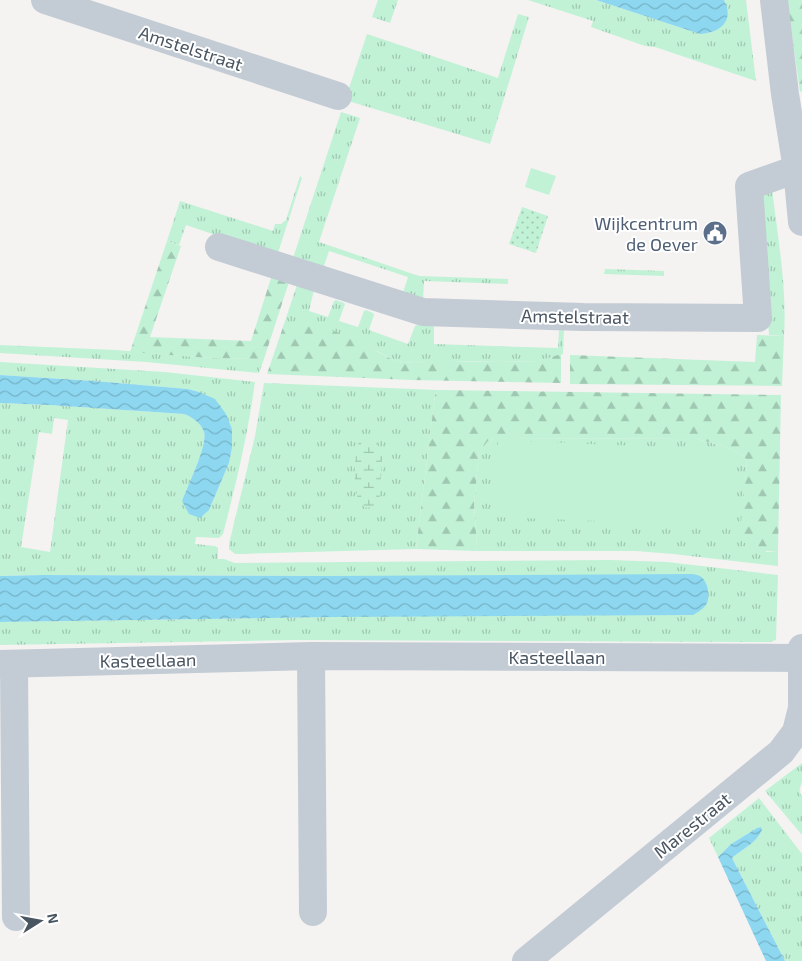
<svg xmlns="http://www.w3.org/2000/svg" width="802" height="961" viewBox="0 0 802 961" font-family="'Exo 2',sans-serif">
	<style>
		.grass { fill: url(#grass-tufts); fill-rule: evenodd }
		.forest { fill: url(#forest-firs) }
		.wetland { fill: url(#wetland-marsh) }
		.park { fill: url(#park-dots) }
		.pitch { fill: #c1f2d6 }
		.water { fill: url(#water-waves) }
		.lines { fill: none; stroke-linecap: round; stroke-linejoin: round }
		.minor { stroke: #c3ccd4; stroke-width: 28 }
		.labels { text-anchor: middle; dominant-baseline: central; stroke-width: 4; stroke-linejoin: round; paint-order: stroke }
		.street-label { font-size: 18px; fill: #495561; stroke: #fff }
		.service-label { font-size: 18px; fill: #4e5e75; stroke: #fff; text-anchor: end }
	</style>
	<defs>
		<pattern id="grass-tufts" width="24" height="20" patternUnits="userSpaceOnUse" patternTransform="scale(1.25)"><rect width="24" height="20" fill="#c1f2d6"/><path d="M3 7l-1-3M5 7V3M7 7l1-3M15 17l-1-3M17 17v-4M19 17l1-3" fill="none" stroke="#9fc7b1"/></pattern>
		<pattern id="forest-firs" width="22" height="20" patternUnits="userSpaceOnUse" patternTransform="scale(1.25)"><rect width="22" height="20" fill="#c1f2d6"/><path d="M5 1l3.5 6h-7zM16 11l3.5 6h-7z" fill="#9fc7b1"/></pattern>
		<pattern id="wetland-marsh" width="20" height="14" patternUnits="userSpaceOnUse" patternTransform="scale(1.25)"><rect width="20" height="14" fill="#c1f2d6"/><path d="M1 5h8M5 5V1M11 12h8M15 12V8" fill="none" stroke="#9fc7b1"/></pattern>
		<pattern id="park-dots" width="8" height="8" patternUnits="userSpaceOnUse" patternTransform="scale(1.25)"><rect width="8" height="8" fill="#c1f2d6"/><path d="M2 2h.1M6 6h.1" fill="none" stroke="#9fc7b1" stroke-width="1.8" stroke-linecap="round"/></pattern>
		<pattern id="water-waves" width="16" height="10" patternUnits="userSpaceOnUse" patternTransform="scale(1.25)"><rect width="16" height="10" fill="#8dd8f0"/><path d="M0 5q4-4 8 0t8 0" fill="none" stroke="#75b2c6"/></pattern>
	</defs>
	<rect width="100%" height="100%" fill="#f5f2f2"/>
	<!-- grass -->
	<g class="grass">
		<path d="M378,0H398L390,23L372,17Z"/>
		<path d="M528,0H596L700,34C712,33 716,31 725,23L726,4L724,0H746L756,81L655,47L645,46L591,27L593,21Z"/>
		<path d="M518,14L529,17L490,144L345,100L367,34L498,78Z"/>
		<path d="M341,112L360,118L319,242L419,276L508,279V284L424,281L423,301L402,296L408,277L329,251L323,269L292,261Z"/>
		<path d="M300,176L302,178L277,256L186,225L179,245L167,241L180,201L273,231L275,224H281L286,220Z"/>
		<path d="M772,189C778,238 787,287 784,336L769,335L760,198L762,193Z"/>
		<path d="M605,269L664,271V276L604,274Z"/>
		<path d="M297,285L314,290L309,311L328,317L334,301L336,300L344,303L345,304L339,321L358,327L364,311L366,310L373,313L374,315L369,330L408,344L415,326L417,325L434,326V344L558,348L559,330L564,328L563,354L539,361L496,362L467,361L413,363L395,361L377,351L301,324H284Z"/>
		<path d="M0,345L116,350L210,358L264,359L259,373L146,362L0,353Z"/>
		<path d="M0,362L165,372L255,382C248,434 236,484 223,534L219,538L196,537L195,544L215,546L218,548V559H224L235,563L610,560L667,562L778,575L776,640L770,642H751L296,640L0,645V622L337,617L329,576L42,575L0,576V403L49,405L184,414C192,417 201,423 204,432C208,445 187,487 182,501L209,510L229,463L232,448V429L199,392L188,389L94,381L0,375ZM54,418L68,420L50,552L21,547L39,432L52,434Z"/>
		<path d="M264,383L438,390L435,395L416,549L239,554H235L229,549V544L255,436Z"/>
		<path d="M495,438L697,439C714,444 734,447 747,460L745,485L766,552L778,551V566L673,554L636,551H476L477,547L474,505L479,451L488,441Z"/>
		<path d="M802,763C802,768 802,776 802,781C800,789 798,789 802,797V835L765,791Z"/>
		<path d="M759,798L802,854V961H785L732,858C742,849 757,843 762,830L761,827L757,828L731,844L718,857L709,838Z"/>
	</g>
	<!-- forest -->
	<g class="forest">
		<path d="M787,0H802V91L800,92Z"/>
		<path d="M167,241L181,246L150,337L251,341L272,275L289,282L264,359L210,358L130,352Z"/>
		<path d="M284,324H301L326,328L354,339L395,361L413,363L444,361L496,362L539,361L561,354V383L412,380L267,374Z"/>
		<path d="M757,335L784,336L782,386L570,384V355L755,362Z"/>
		<path d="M438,390L781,395L778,551H756L742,541L741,522L745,485L747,460C734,447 714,444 697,439L495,438L488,441L479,452L474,505L477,547L476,551L416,549L435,395Z"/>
	</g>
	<!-- wetland -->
	<path class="wetland" d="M365,436C375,437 381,448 382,457C382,467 381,477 380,488C380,491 380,496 379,499C378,503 374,506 371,507C350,514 354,455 358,444C360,440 362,438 365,436Z"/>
	<!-- park -->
	<path class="park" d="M522,207L548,216L536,253L509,244Z"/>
	<!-- pitch -->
	<g class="pitch">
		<path d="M531,168L556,176L549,195L525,187Z"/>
		<path d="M498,440L733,450L730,526L495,517Z"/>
	</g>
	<!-- water -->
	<g class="water">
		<path d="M596,0H724C735,21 720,33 700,34Z"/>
		<path d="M0,375L94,381L188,389L199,392L215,399L226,414L232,429V448L229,463L209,510L200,518L189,514L182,501C187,487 208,445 204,432C201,423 192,417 184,414L49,405L0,403Z"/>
		<path d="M692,574C693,574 698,575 700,576C708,581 711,597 706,605C703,609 698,612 693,615L337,617L0,622V576L42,575L329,576Z"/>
		<path d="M761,827L762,830C757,843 742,849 732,858L785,961H766L718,857L731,844L757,828Z"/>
	</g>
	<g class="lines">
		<!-- minor -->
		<g class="minor">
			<path d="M45,0L338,96"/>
			<path d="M774,0L785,94L797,169L802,222"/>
			<path d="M219,247L423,312L583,317L758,318L749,186L797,169L802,168"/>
			<path d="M311,656L313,912"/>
			<path d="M0,664L311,656L802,658"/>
			<path d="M14,664L16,917"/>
			<path d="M526,961L781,752L796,732L802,708V648"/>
		</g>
	</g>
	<!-- icons -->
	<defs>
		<symbol id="civic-disc" viewBox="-11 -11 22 22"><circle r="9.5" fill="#5c6f8a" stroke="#fff"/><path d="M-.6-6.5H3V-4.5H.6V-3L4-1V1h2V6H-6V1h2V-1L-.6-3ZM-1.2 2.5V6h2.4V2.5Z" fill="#fff"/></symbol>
	</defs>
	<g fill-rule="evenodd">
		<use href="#civic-disc" x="701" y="219" width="28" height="28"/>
	</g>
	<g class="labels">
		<!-- street labels -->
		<g class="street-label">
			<text transform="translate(191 48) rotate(18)">Amstelstraat</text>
			<text transform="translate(575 316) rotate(1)">Amstelstraat</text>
			<text x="557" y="657">Kasteellaan</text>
			<text transform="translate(148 660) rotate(-1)">Kasteellaan</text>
			<text transform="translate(692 825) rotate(-39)">Marestraat</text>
		</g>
		<!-- service labels -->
		<g class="service-label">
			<text x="698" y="223">Wijkcentrum<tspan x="698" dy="21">de Oever</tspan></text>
		</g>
	</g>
	<!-- north arrow -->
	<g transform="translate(40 921) rotate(79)" stroke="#ffffff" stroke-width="4" paint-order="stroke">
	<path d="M0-4L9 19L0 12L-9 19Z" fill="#495561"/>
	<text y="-8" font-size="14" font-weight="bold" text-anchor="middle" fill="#495561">N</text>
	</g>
</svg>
